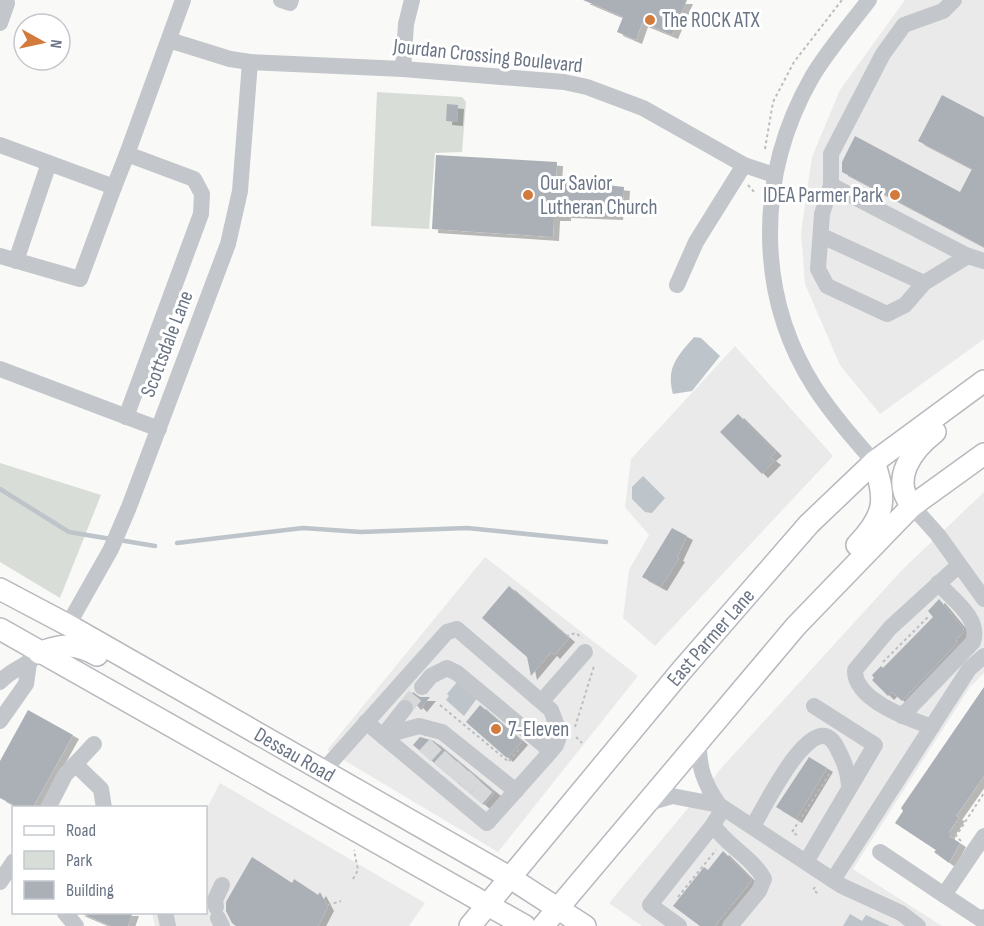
<svg xmlns="http://www.w3.org/2000/svg" width="984" height="926" viewBox="0 0 984 926" font-family="'Sofia Sans Condensed',sans-serif">
	<style>
		.built { fill: #eaeaea }
		.green { fill: #d8ded7 }
		.water { fill: #bdc4ca }
		.lines { fill: none; stroke-linecap: round; stroke-linejoin: round }
		.stream { stroke: #bdc4ca; stroke-width: 4.5 }
		.building { fill: #abb0b7; filter: url(#shadow) }
		.minor-tunnel { stroke: #d6d8da; stroke-width: 16; stroke-dasharray: 16 8; stroke-linecap: butt }
		.major-casing { stroke: #b7b9be; stroke-width: 24 }
		.path { stroke: #bbbdc0; stroke-width: 2; stroke-dasharray: 3 3; stroke-linecap: butt }
		.minor { stroke: #c3c6ca; stroke-width: 16 }
		.major { stroke: #fff; stroke-width: 21 }
		.poi-dot { fill: #d37a3d; stroke: #fff; stroke-width: 2 }
		.labels { text-anchor: middle; dominant-baseline: central; stroke-width: 6; stroke-linejoin: round; paint-order: stroke }
		.poi-label { font-size: 21px; fill: #6b7585; stroke: #fff; text-anchor: start }
		.street-label { font-size: 21px; fill: #6b7585; stroke: #fff }
	</style>
	<defs>
		<filter id="shadow"><feDropShadow dx="6" dy="4" stdDeviation="0" flood-color="#0004"/></filter>
	</defs>
	<rect width="100%" height="100%" fill="#f9f9f7"/>
	<!-- built -->
	<g class="built">
		<path d="M905,0H984V339L880,414L840,365L805,284L801,233L812,157L840,90Z"/>
		<path d="M735,346L833,456L655,646L623,618L629,570L649,535L625,507L631,459Z"/>
		<path d="M984,492V673L970,687L853,869L942,926H642L609,903L724,765L903,569Z"/>
		<path d="M485,557L638,676L498,852L327,750Z"/>
		<path d="M220,783L425,903L409,926H155L152,913L206,912V810Z"/>
	</g>
	<!-- green -->
	<g class="green">
		<path d="M377,92L462,97L466,102L462,152L435,153L429,229L371,226Z"/>
		<path d="M0,463L101,495L60,598L0,562Z"/>
	</g>
	<!-- water -->
	<g class="water">
		<path d="M694,337L701,338L720,356L692,391L673,394C666,367 677,357 694,337Z"/>
		<path d="M643,476L665,498L652,513L645,512L632,499V487Z"/>
		<path d="M457,682L478,697L464,716L446,700L449,696L447,694Z"/>
		<path d="M850,914L862,921L866,915L890,926H843Z"/>
	</g>
	<g class="lines">
		<!-- stream -->
		<g class="stream">
			<path d="M0,489L69,532L111,539"/>
			<path d="M119,540L155,546"/>
			<path d="M177,543L303,528L361,532L467,528L606,542"/>
		</g>
	</g>
	<!-- building -->
	<g class="building">
		<path d="M583,0H687L672,35L642,23L636,40L617,32L623,17Z"/>
		<path d="M942,95L984,117V247L842,172V162L855,136L960,192L972,169L918,141Z"/>
		<path d="M447,104L458,105L457,122L446,121Z"/>
		<path d="M436,155L557,162L556,179L624,187L623,204H618L617,216L565,214V217H554L553,237L432,229Z"/>
		<path d="M738,414L776,452L770,457L775,461L762,474L720,432Z"/>
		<path d="M672,528L687,536L677,557L679,558L661,587L642,577Z"/>
		<path d="M509,586L569,638L554,655L551,652L531,676L527,657L482,618Z"/>
		<path d="M939,599L963,628L964,632L955,640L958,642L902,701L892,692L888,696L872,680L874,678L872,675L881,666L883,668L933,617L928,611Z"/>
		<path d="M984,687V776L956,816L959,817L949,832V836L960,843L949,863L934,852L936,850L895,823L903,811L901,808Z"/>
		<path d="M413,692L420,697H430L421,708L417,704L415,706L408,698Z"/>
		<path d="M480,705L522,741L507,758L466,722Z"/>
		<path d="M28,710L73,735L33,807H17L0,798V761Z"/>
		<path d="M420,737L434,741L495,792L484,805L413,745Z"/>
		<path d="M809,757L827,768L796,819L776,807Z"/>
		<path d="M723,851L752,880L715,926H700L673,906L704,867L708,870Z"/>
		<path d="M252,857L292,883L294,879L318,895L320,892L328,907L318,926H236L232,923L226,911V902Z"/>
		<path d="M78,912H133L128,926H111Z"/>
	</g>
	<g class="lines">
		<!-- minor-tunnel -->
		<g class="minor-tunnel">
			<path d="M405,708L422,687"/>
			<path d="M425,756L437,743"/>
			<path d="M440,768L451,756"/>
			<path d="M452,778L463,766"/>
			<path d="M464,788L475,776"/>
			<path d="M476,799L487,786"/>
		</g>
		<defs>
			<g id="major">
				<path d="M912,506C890,479 912,450 935,432"/>
				<path d="M857,545C885,516 887,500 874,462"/>
				<path id="s1" d="M0,589L68,625L509,877L585,926"/>
				<path d="M0,629L525,926"/>
				<path d="M39,653C62,644 75,643 97,655"/>
				<path id="s2" d="M470,926L682,670L809,524L874,462L984,381"/>
				<path d="M543,926L796,626L912,506L984,454"/>
			</g>
		</defs>
		<!-- major casing -->
		<use href="#major" class="major-casing"/>
		<!-- path -->
		<g class="path">
			<path d="M765,149L773,102L794,62L842,0"/>
			<path d="M748,185L756,194"/>
			<path d="M566,636L576,633L582,638"/>
			<path d="M883,662L928,617L926,616"/>
			<path d="M440,705L509,762"/>
			<path d="M575,727L594,666"/>
			<path d="M576,737L582,743"/>
			<path d="M509,761L521,747"/>
			<path d="M797,835L792,832L830,773"/>
			<path d="M961,841L956,836L984,793"/>
			<path d="M353,879L358,870L354,850"/>
			<path d="M815,887L813,890L819,894"/>
			<path d="M678,897L716,850"/>
			<path d="M328,905L341,901"/>
		</g>
		<!-- minor -->
		<g class="minor">
			<path d="M281,0L290,3L291,0"/>
			<path d="M869,0C850,25 828,50 812,77C757,173 754,293 815,388C832,414 853,438 874,462"/>
			<path d="M954,0L943,11L904,25L883,54L831,154V185L822,214L818,269L827,286L887,314L905,305L924,283L968,256L984,261"/>
			<path d="M0,23L7,3"/>
			<path d="M169,40L230,59L250,62L403,69L564,82L587,87L643,108L744,165L774,175"/>
			<path d="M403,69L406,24L412,0"/>
			<path d="M0,145L114,187L127,154"/>
			<path d="M831,185L968,256"/>
			<path d="M822,236L924,283"/>
			<path d="M0,256L80,279L114,187"/>
			<path d="M16,261L49,163"/>
			<path d="M677,285L696,242L744,165"/>
			<path d="M0,369L159,429"/>
			<path d="M126,417L201,214L202,194L194,179L127,154L183,0"/>
			<path d="M912,506L938,535L984,599"/>
			<path d="M68,625L111,549L129,507L228,244L240,191L250,62"/>
			<path d="M0,682C10,670 25,667 35,657"/>
			<path d="M422,687L431,676L447,668L457,673L551,751"/>
			<path d="M542,701L585,652"/>
			<path d="M902,716L973,642C981,618 953,600 938,583"/>
			<path d="M0,721L26,684L29,663"/>
			<path d="M932,727C909,719 854,700 855,670L890,628L959,565"/>
			<path d="M383,736L419,726L442,732L516,791"/>
			<path d="M383,736L405,708"/>
			<path d="M699,740C698,767 704,783 719,805"/>
			<path d="M75,764L101,789L104,808"/>
			<path d="M323,771L447,632L457,629L551,710L560,734L556,745L545,758L487,823L366,722"/>
			<path d="M645,804L672,796L719,805L842,886L901,913L918,926"/>
			<path d="M48,808L65,775L94,744"/>
			<path d="M713,825C727,846 752,857 764,879L759,891L730,926"/>
			<path d="M753,826C763,810 814,703 836,746C843,759 848,770 849,785"/>
			<path d="M984,836L944,895L982,920L984,917"/>
			<path d="M880,852L944,895"/>
			<path d="M806,862L875,745L814,706"/>
			<path d="M833,880L969,669L984,656"/>
			<path d="M0,882L14,861"/>
			<path d="M216,907L215,900L222,885"/>
			<path d="M165,912L168,926"/>
			<path d="M65,913L76,926"/>
			<path d="M218,918L222,926"/>
			<path d="M679,926L650,905L713,825L723,808"/>
		</g>
		<!-- major -->
		<use href="#major" class="major"/>
	</g>
	<!-- markers -->
	<g class="poi-dot">
		<circle cx="650" cy="20" r="6"/>
		<circle cx="528" cy="195" r="6"/>
		<circle cx="895" cy="195" r="6"/>
		<circle cx="496" cy="729" r="6"/>
	</g>
	<g class="labels">
		<!-- poi labels -->
		<g class="poi-label">
			<text x="662" y="20">The ROCK ATX</text>
			<text x="540" y="183">Our Savior<tspan x="540" dy="24">Lutheran Church</tspan></text>
			<text x="883" y="195" text-anchor="end">IDEA Parmer Park</text>
			<text x="508" y="729">7-Eleven</text>
		</g>
		<!-- street labels -->
		<g class="street-label">
			<text transform="translate(488 56) rotate(6)">Jourdan Crossing Boulevard</text>
			<text transform="translate(167 344) rotate(-69)">Scottsdale Lane</text>
			<text stroke="none"><textPath href="#s2" startOffset="376">East Parmer Lane</textPath></text>
			<text stroke="none"><textPath href="#s1" startOffset="338">Dessau Road</textPath></text>
		</g>
	</g>
	<!-- legend -->
	<rect x="12" y="806" width="195" height="108" fill="#ffffff" stroke="#c4c8ce" stroke-width="1.5"/>
	<rect x="24" y="826" width="30" height="9" fill="#ffffff" stroke="#c4c8ce" stroke-width="1.5"/>
	<text x="66" y="836" font-size="18" fill="#6b7585">Road</text>
	<rect x="24" y="851" width="30" height="18" fill="#d8ded7" stroke="#c4c8ce" stroke-width="1.5"/>
	<text x="66" y="866" font-size="18" fill="#6b7585">Park</text>
	<rect x="24" y="881" width="30" height="18" fill="#abb0b7" stroke="#c4c8ce" stroke-width="1.5"/>
	<text x="66" y="896" font-size="18" fill="#6b7585">Building</text>
	<!-- north arrow -->
	<g transform="translate(42 42) rotate(98)"><circle r="28" fill="#ffffff" stroke="#c4c8ce" stroke-width="1.5"/>
	<path d="M0-4.5L10 22L0 15L-10 22Z" fill="#d37a3d"/>
	<text y="-9" font-size="16" font-weight="bold" text-anchor="middle" fill="#6b7585">N</text>
	</g>
</svg>
